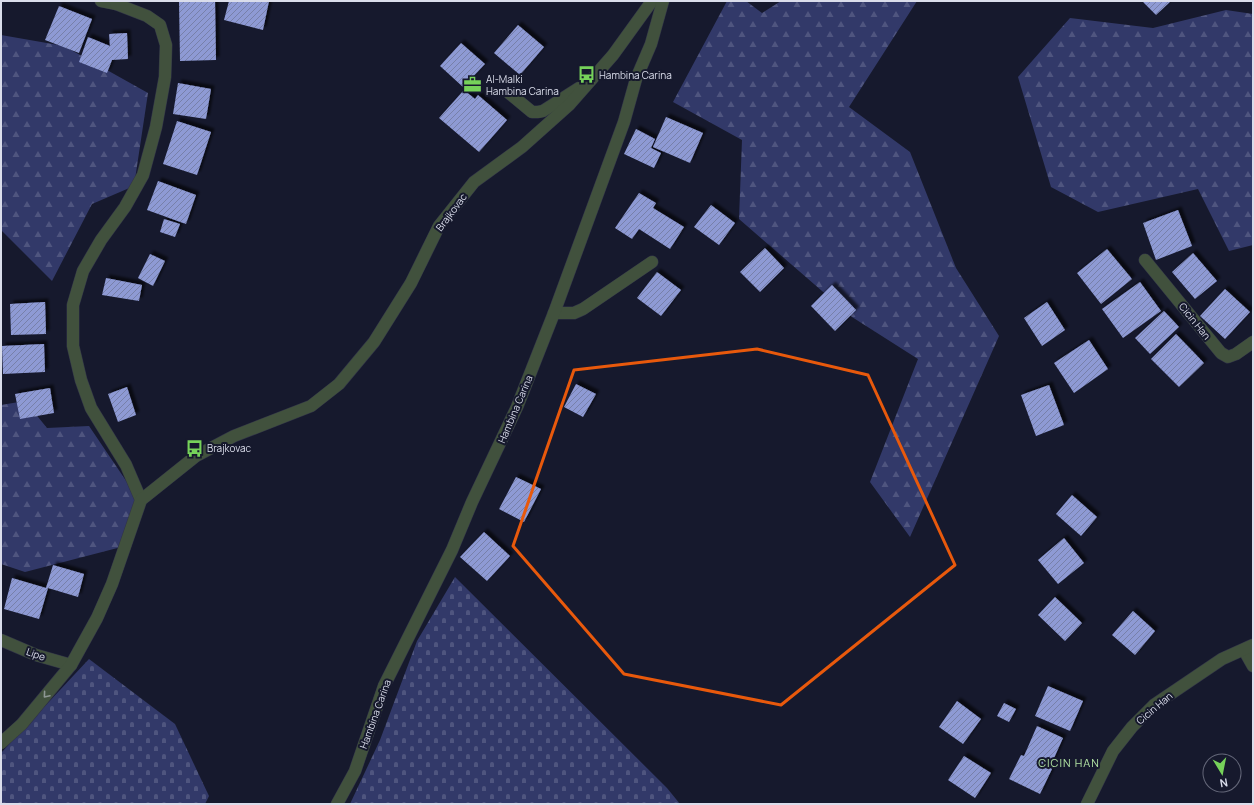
<svg xmlns="http://www.w3.org/2000/svg" width="1254" height="805" viewBox="0 0 1254 805" font-family="Manrope,sans-serif">
	<style>
		.forest { fill: url(#forest-firs) }
		.cemetery { fill: url(#cemetery-stones) }
		.building { fill: url(#building-hatch); filter: url(#shadow) }
		.lines { fill: none; stroke-linecap: round; stroke-linejoin: round }
		.minor-casing { stroke: #313448; stroke-width: 13 }
		.minor { stroke: #41513d; stroke-width: 12 }
		.oneway { stroke: #8e9794 }
		.marked { fill: none; stroke: #e8590c; stroke-width: 3; stroke-linejoin: round }
		.labels { text-anchor: middle; dominant-baseline: central; stroke-width: 4; stroke-linejoin: round; paint-order: stroke }
		.poi-label { font-size: 10px; fill: #daddeb; stroke: #16192d; text-anchor: start }
		.street-label { font-size: 10px; fill: #daddeb; stroke: #16192d }
		.neighbourhood-label { font-size: 11px; letter-spacing: 1px; fill: #b2e4a4; stroke: #16192d }
	</style>
	<defs>
		<pattern id="forest-firs" width="22" height="20" patternUnits="userSpaceOnUse"><rect width="22" height="20" fill="#323969"/><path d="M5 1l3.5 6h-7zM16 11l3.5 6h-7z" fill="#4f557f"/></pattern>
		<pattern id="cemetery-stones" width="16" height="16" patternUnits="userSpaceOnUse"><rect width="16" height="16" fill="#323969"/><path d="M2 7V4a2 2 0 0 1 4 0v3zM10 15v-3a2 2 0 0 1 4 0v3z" fill="#4f557f"/></pattern>
		<pattern id="building-hatch" width="6" height="6" patternUnits="userSpaceOnUse"><rect width="6" height="6" fill="#8e9ad4"/><path d="M-1 1l2-2M0 6l6-6M5 7l2-2" fill="none" stroke="#7780a9"/></pattern>
		<filter id="shadow"><feDropShadow dx="3.5" dy="-3.5" stdDeviation="1" flood-color="#0009"/></filter>
	</defs>
	<rect width="100%" height="100%" fill="#16192d"/>
	<!-- forest -->
	<g class="forest">
		<path d="M727,1H746L762,13L781,1H917L849,107L910,152L956,268L999,336L910,537L870,482L918,359L852,317L739,219L742,140L673,102Z"/>
		<path d="M1226,10L1253,14V245L1229,251L1198,189L1098,212L1051,187L1018,77L1070,18L1153,28Z"/>
		<path d="M1,35L64,46L148,93L134,186L92,204L52,281L1,230Z"/>
		<path d="M25,401L47,428L89,426L135,494L129,545L25,572L1,564V405Z"/>
	</g>
	<!-- cemetery -->
	<g class="cemetery">
		<path d="M455,577L667,788L680,804H350L380,740L417,641Z"/>
		<path d="M89,659L175,724L209,796L205,804H1V753Z"/>
	</g>
	<!-- building -->
	<g class="building">
		<path d="M179,1H215L216,60L180,61Z"/>
		<path d="M229,1H269L263,30L224,20Z"/>
		<path d="M1142,1H1171L1156,15Z"/>
		<path d="M59,6L92,19L79,53L45,40Z"/>
		<path d="M518,25L544,47L520,75L494,53Z"/>
		<path d="M127,33L128,59L112,60L107,73L79,62L88,37L110,46L109,34Z"/>
		<path d="M461,43L485,64L463,87L440,66Z"/>
		<path d="M178,83L211,89L206,119L173,114Z"/>
		<path d="M464,90L475,99L478,95L507,120L479,152L439,118Z"/>
		<path d="M666,117L703,133L690,163L653,147Z"/>
		<path d="M177,121L211,132L197,175L163,164Z"/>
		<path d="M636,129L655,139L651,148L661,153L654,168L624,154Z"/>
		<path d="M158,181L196,195L186,224L147,210Z"/>
		<path d="M639,193L656,203L653,208L684,227L670,249L639,229L632,239L615,228Z"/>
		<path d="M711,205L735,223L719,245L694,227Z"/>
		<path d="M1178,210L1192,246L1156,260L1143,223Z"/>
		<path d="M164,219L180,224L175,237L160,232Z"/>
		<path d="M765,248L784,268L760,292L740,272Z"/>
		<path d="M1107,249L1132,279L1101,304L1077,273Z"/>
		<path d="M1193,253L1217,281L1195,299L1172,272Z"/>
		<path d="M150,254L165,261L153,286L138,278Z"/>
		<path d="M657,272L681,290L661,316L637,298Z"/>
		<path d="M106,278L142,285L139,301L102,295Z"/>
		<path d="M1140,282L1161,311L1123,338L1102,309Z"/>
		<path d="M832,285L856,310L835,331L811,306Z"/>
		<path d="M1225,289L1250,312L1225,339L1200,316Z"/>
		<path d="M45,302L46,334L11,335L10,304Z"/>
		<path d="M1047,302L1065,330L1042,346L1024,318Z"/>
		<path d="M1164,311L1179,327L1150,354L1135,338Z"/>
		<path d="M1176,334L1204,363L1179,387L1151,359Z"/>
		<path d="M1089,340L1108,369L1074,393L1054,363Z"/>
		<path d="M44,344L45,372L3,374L2,346Z"/>
		<path d="M576,384L596,394L583,417L564,407Z"/>
		<path d="M1049,385L1064,425L1036,436L1021,395Z"/>
		<path d="M127,387L136,415L118,422L108,394Z"/>
		<path d="M50,388L54,413L20,419L15,394Z"/>
		<path d="M516,477L541,489L524,522L499,509Z"/>
		<path d="M1072,495L1097,517L1081,536L1056,514Z"/>
		<path d="M484,532L510,556L487,581L460,557Z"/>
		<path d="M1064,538L1084,563L1058,584L1038,560Z"/>
		<path d="M53,565L84,574L78,597L48,588L39,619L4,609L12,578L46,588Z"/>
		<path d="M1055,597L1082,623L1065,641L1038,615Z"/>
		<path d="M1133,611L1155,631L1135,655L1112,635Z"/>
		<path d="M1048,686L1083,701L1070,731L1035,716Z"/>
		<path d="M957,701L981,719L963,744L939,727Z"/>
		<path d="M1004,703L1016,709L1009,722L997,716Z"/>
		<path d="M1037,726L1063,738L1050,767L1033,760L1052,769L1040,794L1009,779L1021,755L1024,756Z"/>
		<path d="M964,756L991,773L975,798L948,780Z"/>
	</g>
	<g class="lines">
		<defs>
			<g id="minor">
				<path d="M101,1L116,4"/>
				<path d="M116,1V4L147,16L160,25L166,45L165,77L156,127L143,175L125,207L101,240L83,271L73,305V346L81,380L91,408L126,465L141,500"/>
				<path d="M509,93L532,112H538L543,111L579,88"/>
				<path d="M1145,260L1221,353L1228,357L1236,354L1253,342"/>
				<path d="M554,313H574L583,309L652,262"/>
				<path d="M1,640L36,655L71,665"/>
				<path d="M1244,650L1253,666"/>
				<path d="M1,743L22,724L71,665L97,618L112,584L141,500L196,456L234,436L311,406L339,384L374,342L411,283L439,226L474,182L522,147L569,105L613,55L652,1"/>
				<path d="M337,804L355,771L384,686L452,550L472,502L517,407L554,313L624,122L636,79L651,44L663,1"/>
				<path d="M1087,804L1113,751L1132,727L1154,705L1222,659L1253,645"/>
			</g>
		</defs>
		<!-- minor casing -->
		<use href="#minor" class="minor-casing"/>
		<!-- minor -->
		<use href="#minor" class="minor"/>
	</g>
	<!-- one-way arrows -->
	<defs><path id="oneway-chevron" d="M-2-3.5L2.5 0L-2 3.5" fill="none" stroke-width="1.6" stroke-linecap="round" stroke-linejoin="round"/></defs>
	<use class="oneway" href="#oneway-chevron" transform="translate(46 695) rotate(130)"/>
	<!-- marked area -->
	<path class="marked" d="M757,349L868,375L955,565L781,705L624,674L513,546L574,370Z"/>
	<!-- icons -->
	<defs>
		<symbol id="bus-bare" viewBox="-9 -9 18 18"><path d="M-5-6H5V4H4V6H2V4H-2V6H-4V4H-5ZM-3.5-4V0h7V-4ZM-3.5 1.2v1.5H-2V1.2ZM2 1.2v1.5H3.5V1.2Z" fill="#76d25a" stroke="#16192d" stroke-width="2.5" paint-order="stroke"/></symbol>
		<symbol id="office-bare" viewBox="-9 -9 18 18"><path d="M-6-3h4V-5.5h4V-3h4V5H-6ZM-1-4.5V-3h2v-1.5ZM-6 0V1H6V0Z" fill="#76d25a" stroke="#16192d" stroke-width="2.5" paint-order="stroke"/></symbol>
	</defs>
	<g fill-rule="evenodd">
		<use href="#bus-bare" x="574" y="62" width="25" height="25"/>
		<use href="#office-bare" x="460" y="72" width="25" height="25"/>
		<use href="#bus-bare" x="182" y="436" width="25" height="25"/>
	</g>
	<g class="labels">
		<!-- poi labels -->
		<g class="poi-label">
			<text x="599" y="75">Hambina Carina</text>
			<text x="486" y="79">Al-Malki<tspan x="486" dy="12">Hambina Carina</tspan></text>
			<text x="207" y="448">Brajkovac</text>
		</g>
		<!-- street labels -->
		<g class="street-label">
			<text transform="translate(451 212) rotate(-53)">Brajkovac</text>
			<text transform="translate(1195 321) rotate(51)">Cicin Han</text>
			<text transform="translate(515 409) rotate(-67)">Hambina Carina</text>
			<text transform="translate(36 654) rotate(20)">Lipe</text>
			<text transform="translate(1154 708) rotate(-40)">Cicin Han</text>
			<text transform="translate(375 714) rotate(-70)">Hambina Carina</text>
		</g>
		<!-- neighbourhood labels -->
		<g class="neighbourhood-label">
			<text x="1069" y="762">CICIN HAN</text>
		</g>
	</g>
	<!-- border -->
	<rect width="1254" height="805" fill="none" stroke="#daddeb" stroke-width="4"/>
	<!-- north arrow -->
	<g transform="translate(1222 773) rotate(170)"><circle r="19" fill="#16192d" stroke="#646779"/>
	<path d="M0-3L7 15L0 10L-7 15Z" fill="#76d25a"/>
	<text y="-6" font-size="11" font-weight="bold" text-anchor="middle" fill="#daddeb">N</text>
	</g>
</svg>
